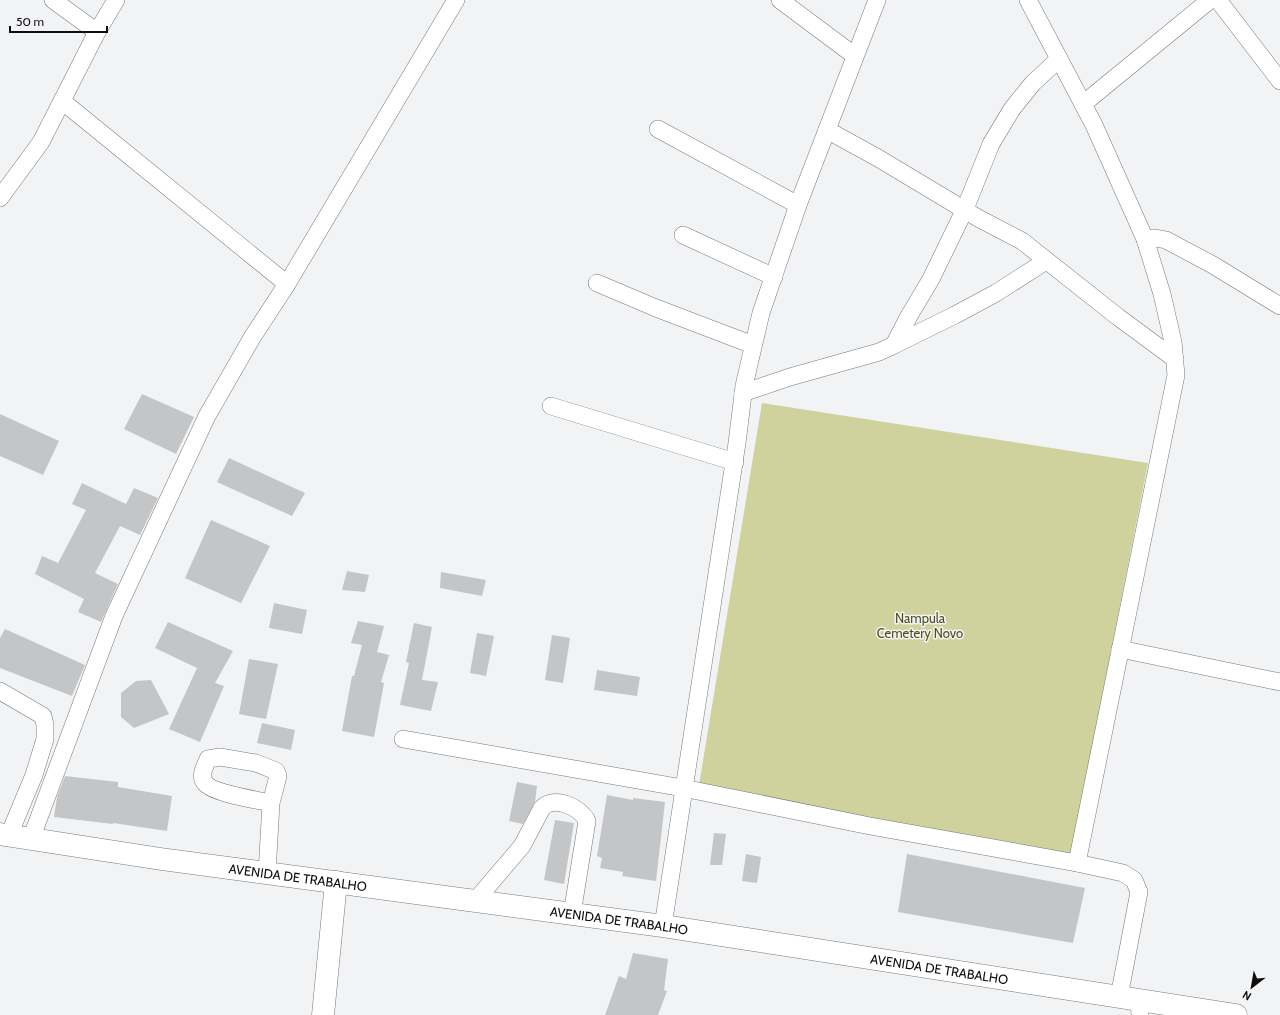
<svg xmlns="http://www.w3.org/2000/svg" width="1280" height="1015" viewBox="0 0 1280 1015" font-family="Cabin,sans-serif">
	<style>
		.green { fill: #cfd29d }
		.building { fill: #c4c5c7 }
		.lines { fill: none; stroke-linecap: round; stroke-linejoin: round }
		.minor-casing { stroke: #78787a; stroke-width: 18 }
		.major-casing { stroke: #78787a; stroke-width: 23 }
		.highway-casing { stroke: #78787a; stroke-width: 23 }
		.minor { stroke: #fff; stroke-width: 17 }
		.major { stroke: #fff; stroke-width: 22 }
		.highway { stroke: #fff; stroke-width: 22 }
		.labels { text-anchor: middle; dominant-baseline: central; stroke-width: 3; stroke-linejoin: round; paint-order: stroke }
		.park-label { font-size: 13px; fill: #4e501a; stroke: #f2f3f5 }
		.street-label { font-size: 13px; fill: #0e0e0f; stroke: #f2f3f5 }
	</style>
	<rect width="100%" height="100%" fill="#f2f3f5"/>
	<!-- green -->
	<path class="green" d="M762,403L1148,463L1071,854L697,797Z"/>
	<!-- building -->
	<g class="building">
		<path d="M142,394L194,417L176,454L124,429Z"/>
		<path d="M0,414L59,441L43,475L0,456Z"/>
		<path d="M229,458L305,493L292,516L217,482Z"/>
		<path d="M82,483L126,504L134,488L158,498L140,535L120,526L95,573L118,584L101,622L78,612L84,599L35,574L42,556L58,563L86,510L72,504Z"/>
		<path d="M211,520L270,546L241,603L185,578Z"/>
		<path d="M347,571L369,575L365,592L342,590Z"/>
		<path d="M441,572L486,580L482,596L440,588Z"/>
		<path d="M274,603L307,610L302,634L269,628Z"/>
		<path d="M358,621L384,626L377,652L389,655L381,682L384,683L374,737L342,731L352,676H354L362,645L351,643Z"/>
		<path d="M168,622L233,651L215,683L224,686L200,742L169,729L197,668L155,648Z"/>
		<path d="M414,623L432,627L422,680L438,682L431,711L400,705L409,663L406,662Z"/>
		<path d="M5,629L85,665L72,696L0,668V638Z"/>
		<path d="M477,633L494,636L486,676L470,673Z"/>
		<path d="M552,635L570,638L563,683L545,680Z"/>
		<path d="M249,659L278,664L266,719L239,714Z"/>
		<path d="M597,670L640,677L637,696L594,690Z"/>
		<path d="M151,680L169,714L134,728L121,717V693L136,681Z"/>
		<path d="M262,723L295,730L291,750L257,743Z"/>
		<path d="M65,776L118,782V787L172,796L167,831L113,823V824L54,817L57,797Z"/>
		<path d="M517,782L537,786L535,802L523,824L509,821Z"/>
		<path d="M607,795L633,800V798L665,802L656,881L622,876L623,872L600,868L602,858L597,856Z"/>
		<path d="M555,820L574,823L564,884L544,880Z"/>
		<path d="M714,833L726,834L722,865H710Z"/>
		<path d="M746,854L761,857L757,883L742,881Z"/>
		<path d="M907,854L1085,888L1073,943L898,912Z"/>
		<path d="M633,953L668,959L664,990L667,991L658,1015H605L619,976L626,979Z"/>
	</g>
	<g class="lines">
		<defs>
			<g id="minor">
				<path d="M53,0L97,32"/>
				<path d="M780,0L855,56"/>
				<path d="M1028,0L1094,125L1145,239L1162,294L1173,342L1176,375L1077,863"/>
				<path d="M1218,0L1280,81"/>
				<path d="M62,101L287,284"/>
				<path d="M1083,104L1210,0"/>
				<path d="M658,129L798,205"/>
				<path d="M827,130L878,158L978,218L1022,241L1118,317L1175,359"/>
				<path d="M0,198L41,142L97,32L116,0"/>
				<path d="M683,235L774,277"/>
				<path d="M1145,239L1155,238L1166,240L1213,265L1280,306"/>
				<path d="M597,283L656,308L753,345"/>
				<path d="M894,345L955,315L996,293L1046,261"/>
				<path d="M743,393L790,377L879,352L894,345L909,316L931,279L965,209L991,144L1012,109L1033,83L1059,59"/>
				<path d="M551,406L735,462"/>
				<path d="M1120,649L1280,682"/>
				<path d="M0,691L43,716L45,725V739L34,775L9,835"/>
				<path d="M403,739L683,788L870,826L1077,863L1123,873L1134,880L1139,892L1119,997"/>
				<path d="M31,839L114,616L207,416L253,336L287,284L456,0"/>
				<path d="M267,873L271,803L278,776L276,771L256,763L220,757L208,759C205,766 199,776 205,783C212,793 257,800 271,803"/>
				<path d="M475,901L522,846L542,808C554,795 580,807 587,821L572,914"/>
				<path d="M663,926L737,443L744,386L761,313L798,205L877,0"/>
				<path d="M1139,1000L1140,1015"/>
			</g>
			<path id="major" d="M323,1015L336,882"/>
			<g id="highway">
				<path id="s1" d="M0,834L161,859L663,926L1236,1015"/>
			</g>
		</defs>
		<!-- minor casing -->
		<use href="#minor" class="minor-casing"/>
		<!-- major casing -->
		<use href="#major" class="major-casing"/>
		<!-- highway casing -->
		<use href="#highway" class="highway-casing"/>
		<!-- minor -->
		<use href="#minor" class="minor"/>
		<!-- major -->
		<use href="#major" class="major"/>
		<!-- highway -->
		<use href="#highway" class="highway"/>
	</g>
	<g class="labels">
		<!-- park labels -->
		<g class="park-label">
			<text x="920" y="618">Nampula<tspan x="920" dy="15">Cemetery Novo</tspan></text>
		</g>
		<!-- street labels -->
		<g class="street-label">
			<text stroke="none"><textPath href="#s1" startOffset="301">AVENIDA DE TRABALHO</textPath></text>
			<text stroke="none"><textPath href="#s1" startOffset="625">AVENIDA DE TRABALHO</textPath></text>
			<text stroke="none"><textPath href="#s1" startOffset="949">AVENIDA DE TRABALHO</textPath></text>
		</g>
	</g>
	<!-- north arrow -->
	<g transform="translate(1252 987) rotate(211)" stroke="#f2f3f5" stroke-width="3" paint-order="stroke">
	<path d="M0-3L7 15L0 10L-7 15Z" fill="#0e0e0f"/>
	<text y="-6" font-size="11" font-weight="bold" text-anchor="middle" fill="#0e0e0f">N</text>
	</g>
	<!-- scale -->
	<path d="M10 26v6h97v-6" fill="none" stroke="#0e0e0f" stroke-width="2"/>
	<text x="16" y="26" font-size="12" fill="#0e0e0f" stroke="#f2f3f5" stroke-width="3" paint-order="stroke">50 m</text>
</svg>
